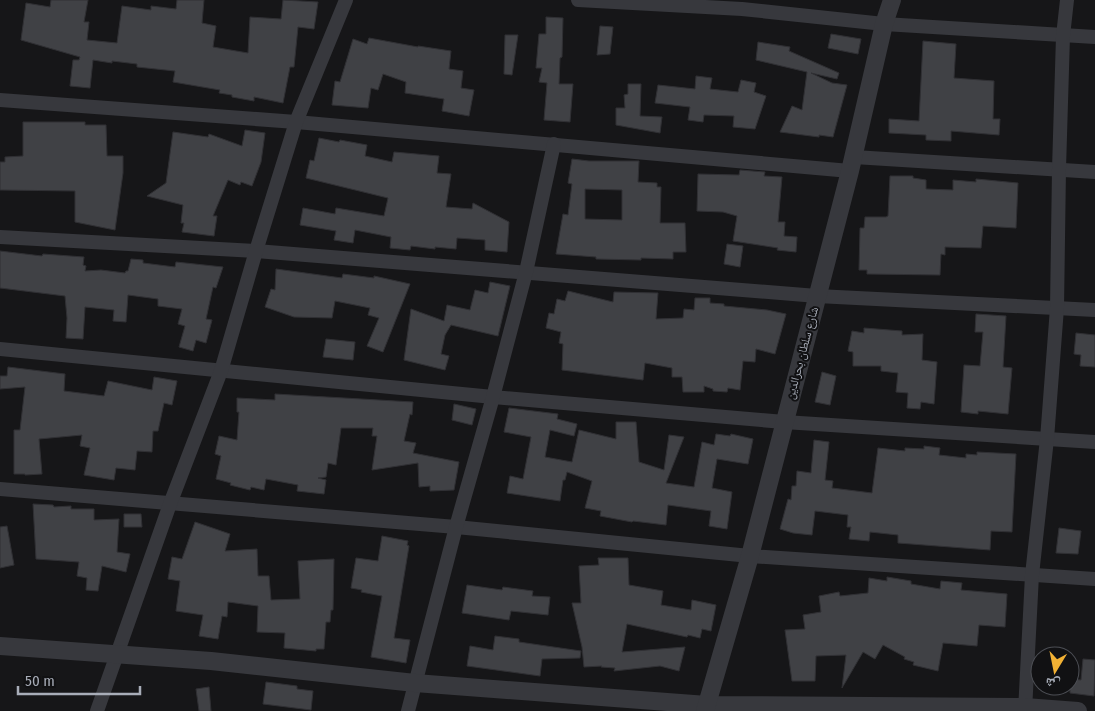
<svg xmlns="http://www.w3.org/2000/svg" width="1095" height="711" viewBox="0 0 1095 711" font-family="'Fira Sans Condensed','Noto Naskh Arabic',sans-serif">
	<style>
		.building { fill: #404145; stroke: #303034; fill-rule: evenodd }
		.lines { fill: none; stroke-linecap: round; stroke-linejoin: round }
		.minor { stroke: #37383d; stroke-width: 14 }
		.tertiary { stroke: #37383d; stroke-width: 18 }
		.labels { text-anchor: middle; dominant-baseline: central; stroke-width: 4; stroke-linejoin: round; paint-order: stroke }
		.street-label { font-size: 12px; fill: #a8adb8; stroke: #111113 }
	</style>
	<rect width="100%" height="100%" fill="#161618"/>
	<!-- building -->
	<g class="building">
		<path d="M51,0H88L84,22H89L87,40L117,43L122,6L151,10V6L176,9L177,0H204L202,23L216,26L213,47L248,53L250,17L281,19L283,0L318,2L314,29L298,27L294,67H290L283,103L254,97V101L232,97V95L219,93L220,90L173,82L175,71L137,67V64L112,61V63L93,60L90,88L70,86L73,60H79L80,57L21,40L26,3L50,7Z"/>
		<path d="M546,17L563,18L562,57L560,58L559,84H573L570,122L544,120L547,83L539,82L542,68H536L539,34H546Z"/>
		<path d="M600,26L613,27L610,54L597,55Z"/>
		<path d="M831,34L861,39L858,54L828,48Z"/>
		<path d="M505,35H518L512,75L504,74Z"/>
		<path d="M369,38L418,47V46L451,51L449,69L463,71L461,88L474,90L469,116L442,111L444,99L405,93L406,82L383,74L378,90L371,88L368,108L332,105L335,81L340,82L353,39L367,44Z"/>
		<path d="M923,41L956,44L954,78L994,81L993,119H1000L999,135L951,131V141L926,140V135L889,133V119L919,121Z"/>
		<path d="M758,42L790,47L789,51L839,73L837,79L811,73L832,83L847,85L833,137L819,135V137L780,132L792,106L802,110L807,72L756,60Z"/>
		<path d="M696,76L712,78L710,89L738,92L741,80L756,83L754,92L766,96L755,129L733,127L734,116L704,115L703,122L688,120L690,107L655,103L658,85L695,89Z"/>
		<path d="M628,84H641L640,116L662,117L660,133L616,125V108H625L624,95L628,94Z"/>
		<path d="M23,122H85V125H106L107,156H123V173L115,230L75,222V191L0,190V162H5V157L23,156Z"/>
		<path d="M245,130L265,133L261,162L252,186L241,182L240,185L228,180L213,216H217L214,236L182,232L184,223H181L183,205L147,196L166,183L173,132L208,137L209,134L242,146Z"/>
		<path d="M319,138L339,142L340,140L367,145L365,156L392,162L394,152L439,156L437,173L451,174L446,207L472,209L473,203L509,222L507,252L485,250V240L457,238L456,249L435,247V249L411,246L410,250L390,248L391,237L355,230L353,243L334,240L336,231L300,225L303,208L335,214L336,208L384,216L388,198L306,178L310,160L314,161Z"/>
		<path d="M572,159L589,161H639L638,182L657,183V187H661L660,223H685L686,252H673V259L641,258V260L596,259V257L556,254L563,214L568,215L572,184L568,183ZM585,189L622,190V220L585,219Z"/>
		<path d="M740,170L765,172L764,176L782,177L778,222H785L784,236L797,237L796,252L777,250L778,248L733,241L737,216L723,212L697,211L698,174L739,175Z"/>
		<path d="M890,176H913V178L926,180V189L953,190V180L976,182V179L987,180L1018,183L1016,228L983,226L981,248L945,247V255L941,254L940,275L867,274V270H859L860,228H864L865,217H886L888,216Z"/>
		<path d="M727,244L743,246L740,267L724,264Z"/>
		<path d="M0,251L42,256L43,254L84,257L83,265L86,266L85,271L101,270L125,273L126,271H128L131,259L143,260V263L175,267L176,262L223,267L216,288L213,287L206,319L212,320L206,343L196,340L193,351L179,347L185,326L178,324L182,309L158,306V299L128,295L126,322L113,321L114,310L85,307L83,339L66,338L67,318L65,296L0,288Z"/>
		<path d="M276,269L342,278L343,274L374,278V276L410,284L383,352L367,346L379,318L368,315L370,308L335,301L332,318L294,317L265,307L271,289L275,290Z"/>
		<path d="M490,282L510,286L498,336L451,325L445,335L441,354L449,356L445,370L404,360L411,309L444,321L447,305L470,310L475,290L488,293Z"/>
		<path d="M568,291L613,302L614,292L658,293L656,319L683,318L684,309L694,310L695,298H710V303L724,304V306L767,310L786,314L775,354L756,349L755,362L743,361L740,390L728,388L727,392L713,391V389L704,386V392H683L682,377H672V368L645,363L643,380L562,370L563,344L559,343L561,332L546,328L549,313L554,314L557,299L565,301Z"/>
		<path d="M976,314L1006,316L1003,367L1012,368L1008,414L978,411V414L961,412L964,365L980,366L983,332H975Z"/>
		<path d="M864,328L902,331V335L923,334L922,360L937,362L934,404L921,402L920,409L907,408L908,393L896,392L898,373L881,371V366H853V352L848,351L852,331L864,333Z"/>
		<path d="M1076,333L1095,335V367L1080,366L1081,355L1074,354Z"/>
		<path d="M326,339L355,342L353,360L323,357Z"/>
		<path d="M8,367L65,374L64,391L104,396L108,381L152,390L154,377L177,381L172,405L164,403L158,431H153L152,452L137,451L135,470L116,468L114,480L84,475L90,448L80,446L82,435L39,439L42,474L25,475V474H14V430H20L25,387L0,389V376H7Z"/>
		<path d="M822,372L836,376L830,405L815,402Z"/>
		<path d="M275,394L413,402L412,415L410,414L404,441L416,443L413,453L459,462L454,490L430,491V486L419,487L418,463L372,470L377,436H372L373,428H341L336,465L328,463L326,477L318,478L326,480L324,494L297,491L298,485L266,479L264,490L251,487L250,490L230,485L231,483L216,479L221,456L215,454L219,436L237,440L239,412H237V398L275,400Z"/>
		<path d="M454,404L476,409L472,425L452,420Z"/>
		<path d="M509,408L558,414L557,419L577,424L574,436L550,430L545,457L572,462L579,430L616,439V422H636L639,462L664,470L669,435L684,437L666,483L694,487L702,442L714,445L716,434L730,436L731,434L753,439L748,464L717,459L712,488L732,492L727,529L709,526L711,511L668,505L666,525L633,521L632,522L600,516L601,511L585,508L592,481L567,472L565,480H563L560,501L507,493L510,476L523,479L531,437L504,432Z"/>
		<path d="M814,440L829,442L825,480L833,481L832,488L872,493L878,448L905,451V448L924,449V446L940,448L939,455L966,458V454L977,455V452L1016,454L1012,532L991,531L990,550L898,543V535L870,532L869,541L849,539L851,527H847L848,515L815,511L812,535L793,533L780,529L788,499L791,500L792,486H796L797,471L811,473Z"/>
		<path d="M33,504L53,505L54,507L71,506V509H94V520L119,519L117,552L130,554L126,572L102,566L98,591L86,590L87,578L77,576L79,562L36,559Z"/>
		<path d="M124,514H141L142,527H124Z"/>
		<path d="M195,522L230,534L225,551L257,549L258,576H269L271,600L300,599L298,561L334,559L333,610H331L330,622H326L324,649H316V651L284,648L285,633L257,632L258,606L228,602L227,617L222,616L218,639L199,636L203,615L176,611L180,581L168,579L172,557L182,559Z"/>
		<path d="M7,526L14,565L0,568V527Z"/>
		<path d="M1059,528L1081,531L1078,554L1056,553Z"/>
		<path d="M382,536L408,541L407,545L409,546L394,638L410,640L406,663L371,657L382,596L361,592L362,590L351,588L356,558L378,561Z"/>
		<path d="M598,558H628L629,585L663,591L661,605L691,610L692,600L716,605L711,631L702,629L700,638L688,635L687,637L627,624L622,652L685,647L679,671L660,666L614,671L615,668L601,667L602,666L584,667L582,647L572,603H581L579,566L599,565Z"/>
		<path d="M887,577L911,581V584L940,589L941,581L962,583L961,590L1007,594L1005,627L979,625L977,646L943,643L938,671L913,665L914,662L904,659L905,657L883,645L875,659L863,652L842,688L846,655L816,656L815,681H792L785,630L805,629L803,615L821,612L819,596L839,592L840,596L868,593L869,578L887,581Z"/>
		<path d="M467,585L502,590L503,587L533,591L532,596L550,597L548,615L511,611L509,620L462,613Z"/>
		<path d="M495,636L519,639V642L581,651L580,658L542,659L540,676L467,666L470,646L493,650Z"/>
		<path d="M1083,659L1095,660L1094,696L1070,693V679L1081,680Z"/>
		<path d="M266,682L297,686V689L313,691L311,710L263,704Z"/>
		<path d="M209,687L211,711H199L196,689Z"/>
	</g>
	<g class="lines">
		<!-- minor -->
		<g class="minor">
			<path d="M578,0L742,9L884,24L1095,37"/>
			<path d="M0,100L296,122L850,171"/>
			<path d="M854,157L1095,172"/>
			<path d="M0,237L256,251L817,296L1095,310"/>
			<path d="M0,349L493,397L784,422L1095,442"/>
			<path d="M0,489L456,527L750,556L1095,579"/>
			<path d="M97,711L170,504L221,371L256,251L296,122L346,0"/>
			<path d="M408,711L456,527L493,397L526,272L554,144"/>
			<path d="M1025,711L1032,575L1047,439L1057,308L1059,169L1063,36L1067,0"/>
		</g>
		<!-- tertiary -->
		<g class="tertiary">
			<path d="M0,646L211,661L415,683L707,705L1025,707L1078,711"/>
			<path d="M705,711L750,556L850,171L884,24L892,0"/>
		</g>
	</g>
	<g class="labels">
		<!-- street labels -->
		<g class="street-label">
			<text transform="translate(802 353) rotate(-75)">شارع سلطان بحرالدين</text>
		</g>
	</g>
	<!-- north arrow -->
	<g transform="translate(1055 671) rotate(190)"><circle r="24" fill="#111113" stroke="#4d4f55"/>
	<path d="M0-4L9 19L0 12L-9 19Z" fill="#f2b134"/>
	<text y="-8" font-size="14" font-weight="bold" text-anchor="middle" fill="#a8adb8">ش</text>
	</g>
	<!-- scale -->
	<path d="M18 686v8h122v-8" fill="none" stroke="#a8adb8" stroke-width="2.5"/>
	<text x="25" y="686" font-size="15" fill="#a8adb8" stroke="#111113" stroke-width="4" paint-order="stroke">50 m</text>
</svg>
